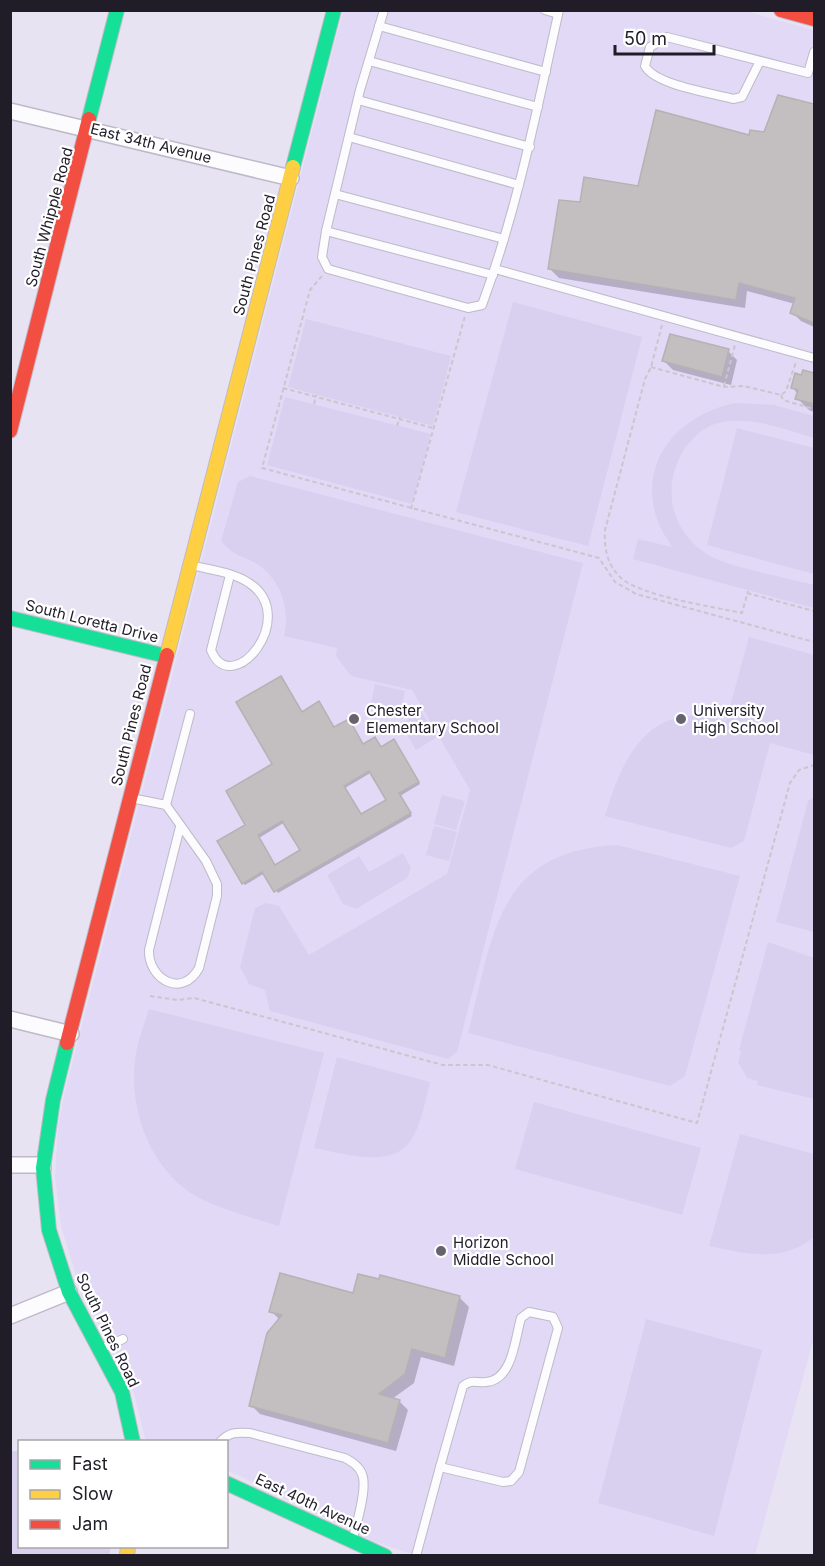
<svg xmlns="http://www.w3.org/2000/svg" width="825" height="1566" viewBox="0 0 825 1566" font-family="Inter,sans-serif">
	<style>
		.built { fill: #e1d9f5 }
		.green { fill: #d9d0f0 }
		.shadow { fill: #0003; fill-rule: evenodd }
		.building { fill: #c3bec0; stroke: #b6b1b3; stroke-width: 1.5; fill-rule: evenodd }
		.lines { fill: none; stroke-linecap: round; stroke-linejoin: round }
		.lane-casing { stroke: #bebac7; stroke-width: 10 }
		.street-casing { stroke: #bebac7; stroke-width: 18 }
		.fast-casing { stroke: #bebac7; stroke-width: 16 }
		.slow-casing { stroke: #bebac7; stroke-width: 16 }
		.jam-casing { stroke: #bebac7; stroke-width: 16 }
		.path { stroke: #c8c7cd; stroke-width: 2; stroke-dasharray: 4.5 3; stroke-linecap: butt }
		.lane { stroke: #fcfbfd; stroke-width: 8 }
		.street { stroke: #fcfbfd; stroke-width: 15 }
		.fast { stroke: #16e098; stroke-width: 14 }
		.slow { stroke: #ffcf43; stroke-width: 14 }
		.jam { stroke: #f24e42; stroke-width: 14 }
		.poi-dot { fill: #66626f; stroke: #fff; stroke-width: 2 }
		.labels { text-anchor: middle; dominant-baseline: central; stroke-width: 4.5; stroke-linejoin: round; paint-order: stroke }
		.street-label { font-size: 15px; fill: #201d28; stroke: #fff }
		.poi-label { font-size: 15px; fill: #201d28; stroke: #fff; text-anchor: start }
	</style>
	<rect width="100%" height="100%" fill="#e8e3f3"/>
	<!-- built -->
	<path class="built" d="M741,10L814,30V1337L755,1555H415L375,1542L227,1470L226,1442H146L134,1394L117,1355L76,1276L61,1226L55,1177L58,1125L65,1091L343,11Z"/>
	<!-- green -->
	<g class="green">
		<path d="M513,302L642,337L588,546L456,512Z"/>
		<path d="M306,319L451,356L433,426L288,387Z"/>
		<path d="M285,397L431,434L412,504L267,465Z"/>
		<path d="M735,403L774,405L814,416V438C783,429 745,413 712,425C699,430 689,442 682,453C662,489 671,529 705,553C728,568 786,577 814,585V608L633,559L638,539L672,547C668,539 661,531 658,522C636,462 678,415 735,403Z"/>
		<path d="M737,428L814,448V574L707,545Z"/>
		<path d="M250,476L583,563L457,1052L448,1059L270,1011L265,990L249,984L240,967L255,908L266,903L279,906L309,955L447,874L470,790L412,690L351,676L336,656L337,648L284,636C291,610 280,578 257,564C242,555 233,556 221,541L238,482Z"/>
		<path d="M749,637L814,655V755L770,743L744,841L731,848L605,816C617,775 638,718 690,716C702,715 714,719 726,721Z"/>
		<path d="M375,684L405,691L400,715L370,708Z"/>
		<path d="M421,711L437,737L416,750L401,724Z"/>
		<path d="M442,795L465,801L456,830L434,824Z"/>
		<path d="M814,797V932L776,922L808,801Z"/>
		<path d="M434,826L457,832L449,861L426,855Z"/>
		<path d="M617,845L740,876L685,1076L670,1086L468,1033C493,937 495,851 617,845Z"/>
		<path d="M403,853L411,868L407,878L356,909L343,904L327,875L359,856L369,872Z"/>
		<path d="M768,942L814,958V1099L757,1085L758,1081L747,1078L738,1062L741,1051L739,1050Z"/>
		<path d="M149,1009L324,1053L279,1226C253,1218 226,1211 201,1199C153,1175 129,1113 135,1062C136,1044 144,1026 149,1009Z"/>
		<path d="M337,1057L430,1082C425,1101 422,1123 411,1140C392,1170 342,1153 314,1148Z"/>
		<path d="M534,1102L701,1148L682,1215L515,1169Z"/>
		<path d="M740,1134L814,1154V1237C782,1263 747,1254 709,1246Z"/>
		<path d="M646,1319L762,1350L714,1536L598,1503Z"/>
		<path d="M10,1451H19L20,1546L111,1547L109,1555H11Z"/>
	</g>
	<!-- shadow -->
	<g class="shadow">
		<path d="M779,96L814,105V327L801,321L792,312L795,304L747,291L745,308L559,278L550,269L581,203L639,187L750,137L765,134Z"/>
		<path d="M728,351L737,360L731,385L673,370L664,361Z"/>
		<path d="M804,372L814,375V412L809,410L797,398L798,394L792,387Z"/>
		<path d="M302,713L335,729L351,723L364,745L381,748L394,740L420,784L400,796L412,816L278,893L265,873L245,885L243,883L274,765ZM372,772L388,800L362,816L345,788ZM285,822L302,851L275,866L259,838Z"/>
		<path d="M381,1277L460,1298L469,1307L454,1366L421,1357L414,1383L392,1399L399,1401L408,1410L396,1451L260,1414L251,1405L280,1320L271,1311L354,1295L380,1281Z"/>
	</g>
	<!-- building -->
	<g class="building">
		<path d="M778,95L814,104V323L790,313L795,298L739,283L736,300L548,269L559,200L580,202L584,177L638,186L656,110L749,135L750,130L764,132Z"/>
		<path d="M670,334L729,349L722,377L662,361Z"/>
		<path d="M803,370L814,373V404L795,399L798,390L791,388L795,373L801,375Z"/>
		<path d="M281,676L302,712L319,701L334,727L349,719L363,744L375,737L381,747L394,739L419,782L399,793L411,813L274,892L262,872L242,884L217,841L245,825L226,791L272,764L236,702ZM369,771L386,800L361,814L344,786ZM282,821L300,850L275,865L258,835Z"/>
		<path d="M280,1273L353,1293L358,1274L379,1279L380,1275L460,1296L445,1358L412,1349L405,1374L379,1394L400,1400L388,1443L249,1406L267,1333L282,1315L269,1312Z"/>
	</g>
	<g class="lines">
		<defs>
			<g id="lane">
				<path d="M384,10L360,90L326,231L322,257L328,269L468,308L482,305C517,210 537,110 559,10"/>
				<path d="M545,10L558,14"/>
				<path d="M379,26L546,72"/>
				<path d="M369,61L538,107"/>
				<path d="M760,61L742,97L733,99C712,93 655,85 645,66L650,47L667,37L808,73L814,52"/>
				<path d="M358,100L530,147"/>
				<path d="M349,137L519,185"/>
				<path d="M335,194L504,239"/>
				<path d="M326,231L493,275"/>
				<path d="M495,269L814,358"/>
				<path d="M191,565C210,570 233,572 249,583C301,617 231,701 211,650L230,575"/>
				<path d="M131,798L166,805L206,861L217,884V896L199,968C182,999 148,979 149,950L180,827"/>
				<path d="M166,805L190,714"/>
				<path d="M529,1312L553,1317L558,1328L519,1472L511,1481L503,1482L440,1467L463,1386C471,1379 477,1383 486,1382C513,1380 515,1338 521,1318Z"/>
				<path d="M101,1349L123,1339"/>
				<path d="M220,1442C229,1432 237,1432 250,1433L345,1458C352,1462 359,1466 362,1474C368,1488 356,1526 352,1541"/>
				<path d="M416,1556L440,1467"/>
			</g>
			<g id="street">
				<path d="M10,111L291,178"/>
				<path d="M10,1019L71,1034"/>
				<path d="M10,1165H42L43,1168"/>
				<path d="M10,1316L69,1292"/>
			</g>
			<g id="fast">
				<path d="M89,119L117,10"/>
				<path d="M293,167L334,10"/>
				<path d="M10,618L166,656"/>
				<path d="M67,1043L53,1100L43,1168L49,1230L69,1292L122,1392L133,1442"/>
				<path d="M226,1483L385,1556"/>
			</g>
			<g id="slow">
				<path d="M167,655L293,167"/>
				<path d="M127,1556L128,1546"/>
			</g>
			<g id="jam">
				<path d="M781,10L814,19"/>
				<path d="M10,431L89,119"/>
				<path d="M67,1043L167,655"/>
			</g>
		</defs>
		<!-- lane casing -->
		<use href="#lane" class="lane-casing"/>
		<!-- street casing -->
		<use href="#street" class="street-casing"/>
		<!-- fast casing -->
		<use href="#fast" class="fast-casing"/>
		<!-- slow casing -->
		<use href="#slow" class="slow-casing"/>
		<!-- jam casing -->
		<use href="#jam" class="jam-casing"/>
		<!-- path -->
		<g class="path">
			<path d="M322,276L310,290L262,468L599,558L615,582L636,594L814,642"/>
			<path d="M662,325L651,367L645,379L605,530C604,548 607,565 621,578C641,596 714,607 742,613L748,591"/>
			<path d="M651,367L724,387L744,386L781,395L786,391L796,362"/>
			<path d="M724,386L735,345"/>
			<path d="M283,388L433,428"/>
			<path d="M781,395L783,400L814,409"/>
			<path d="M314,404L316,395"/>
			<path d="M397,426L400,417"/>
			<path d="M411,509L465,316"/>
			<path d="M747,593L814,611"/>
			<path d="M150,996L177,1000L194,998L443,1065H488L697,1123L790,783L799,770L814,765"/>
		</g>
		<!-- lane -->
		<use href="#lane" class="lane"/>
		<!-- street -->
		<use href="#street" class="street"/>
		<!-- fast -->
		<use href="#fast" class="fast"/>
		<!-- slow -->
		<use href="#slow" class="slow"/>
		<!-- jam -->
		<use href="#jam" class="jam"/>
	</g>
	<!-- markers -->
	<g class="poi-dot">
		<circle cx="354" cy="719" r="6"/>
		<circle cx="681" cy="719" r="6"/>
		<circle cx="441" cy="1251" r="6"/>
	</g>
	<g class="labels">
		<!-- street labels -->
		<g class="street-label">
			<text transform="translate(151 143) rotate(14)">East 34th Avenue</text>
			<text transform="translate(49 217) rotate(-75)">South Whipple Road</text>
			<text transform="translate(254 255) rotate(-75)">South Pines Road</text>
			<text transform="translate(92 621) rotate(14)">South Loretta Drive</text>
			<text transform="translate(131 725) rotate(-76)">South Pines Road</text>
			<text transform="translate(108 1330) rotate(64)">South Pines Road</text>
			<text transform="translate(313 1504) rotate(25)">East 40th Avenue</text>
		</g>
		<!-- poi labels -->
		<g class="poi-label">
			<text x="366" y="710">Chester<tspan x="366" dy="17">Elementary School</tspan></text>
			<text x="693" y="710">University<tspan x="693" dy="17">High School</tspan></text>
			<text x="453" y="1242">Horizon<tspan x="453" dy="17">Middle School</tspan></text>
		</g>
	</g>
	<!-- border -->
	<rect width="825" height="1566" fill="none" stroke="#201d28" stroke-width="24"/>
	<!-- legend -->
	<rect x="18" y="1440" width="210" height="108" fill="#ffffff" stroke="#a6a5a9" stroke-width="1.5"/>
	<rect x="30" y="1460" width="30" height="9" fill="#16e098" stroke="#a6a5a9" stroke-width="1.5"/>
	<text x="72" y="1470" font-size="18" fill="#201d28">Fast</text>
	<rect x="30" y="1490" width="30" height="9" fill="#ffcf43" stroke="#a6a5a9" stroke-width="1.5"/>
	<text x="72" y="1500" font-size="18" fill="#201d28">Slow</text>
	<rect x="30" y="1520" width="30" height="9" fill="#f24e42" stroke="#a6a5a9" stroke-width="1.5"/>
	<text x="72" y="1530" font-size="18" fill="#201d28">Jam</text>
	<!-- scale -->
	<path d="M615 45v9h99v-9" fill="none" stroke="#201d28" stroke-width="3"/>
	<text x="624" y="45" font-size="18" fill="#201d28" stroke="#ffffff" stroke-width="4.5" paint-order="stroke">50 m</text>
</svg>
